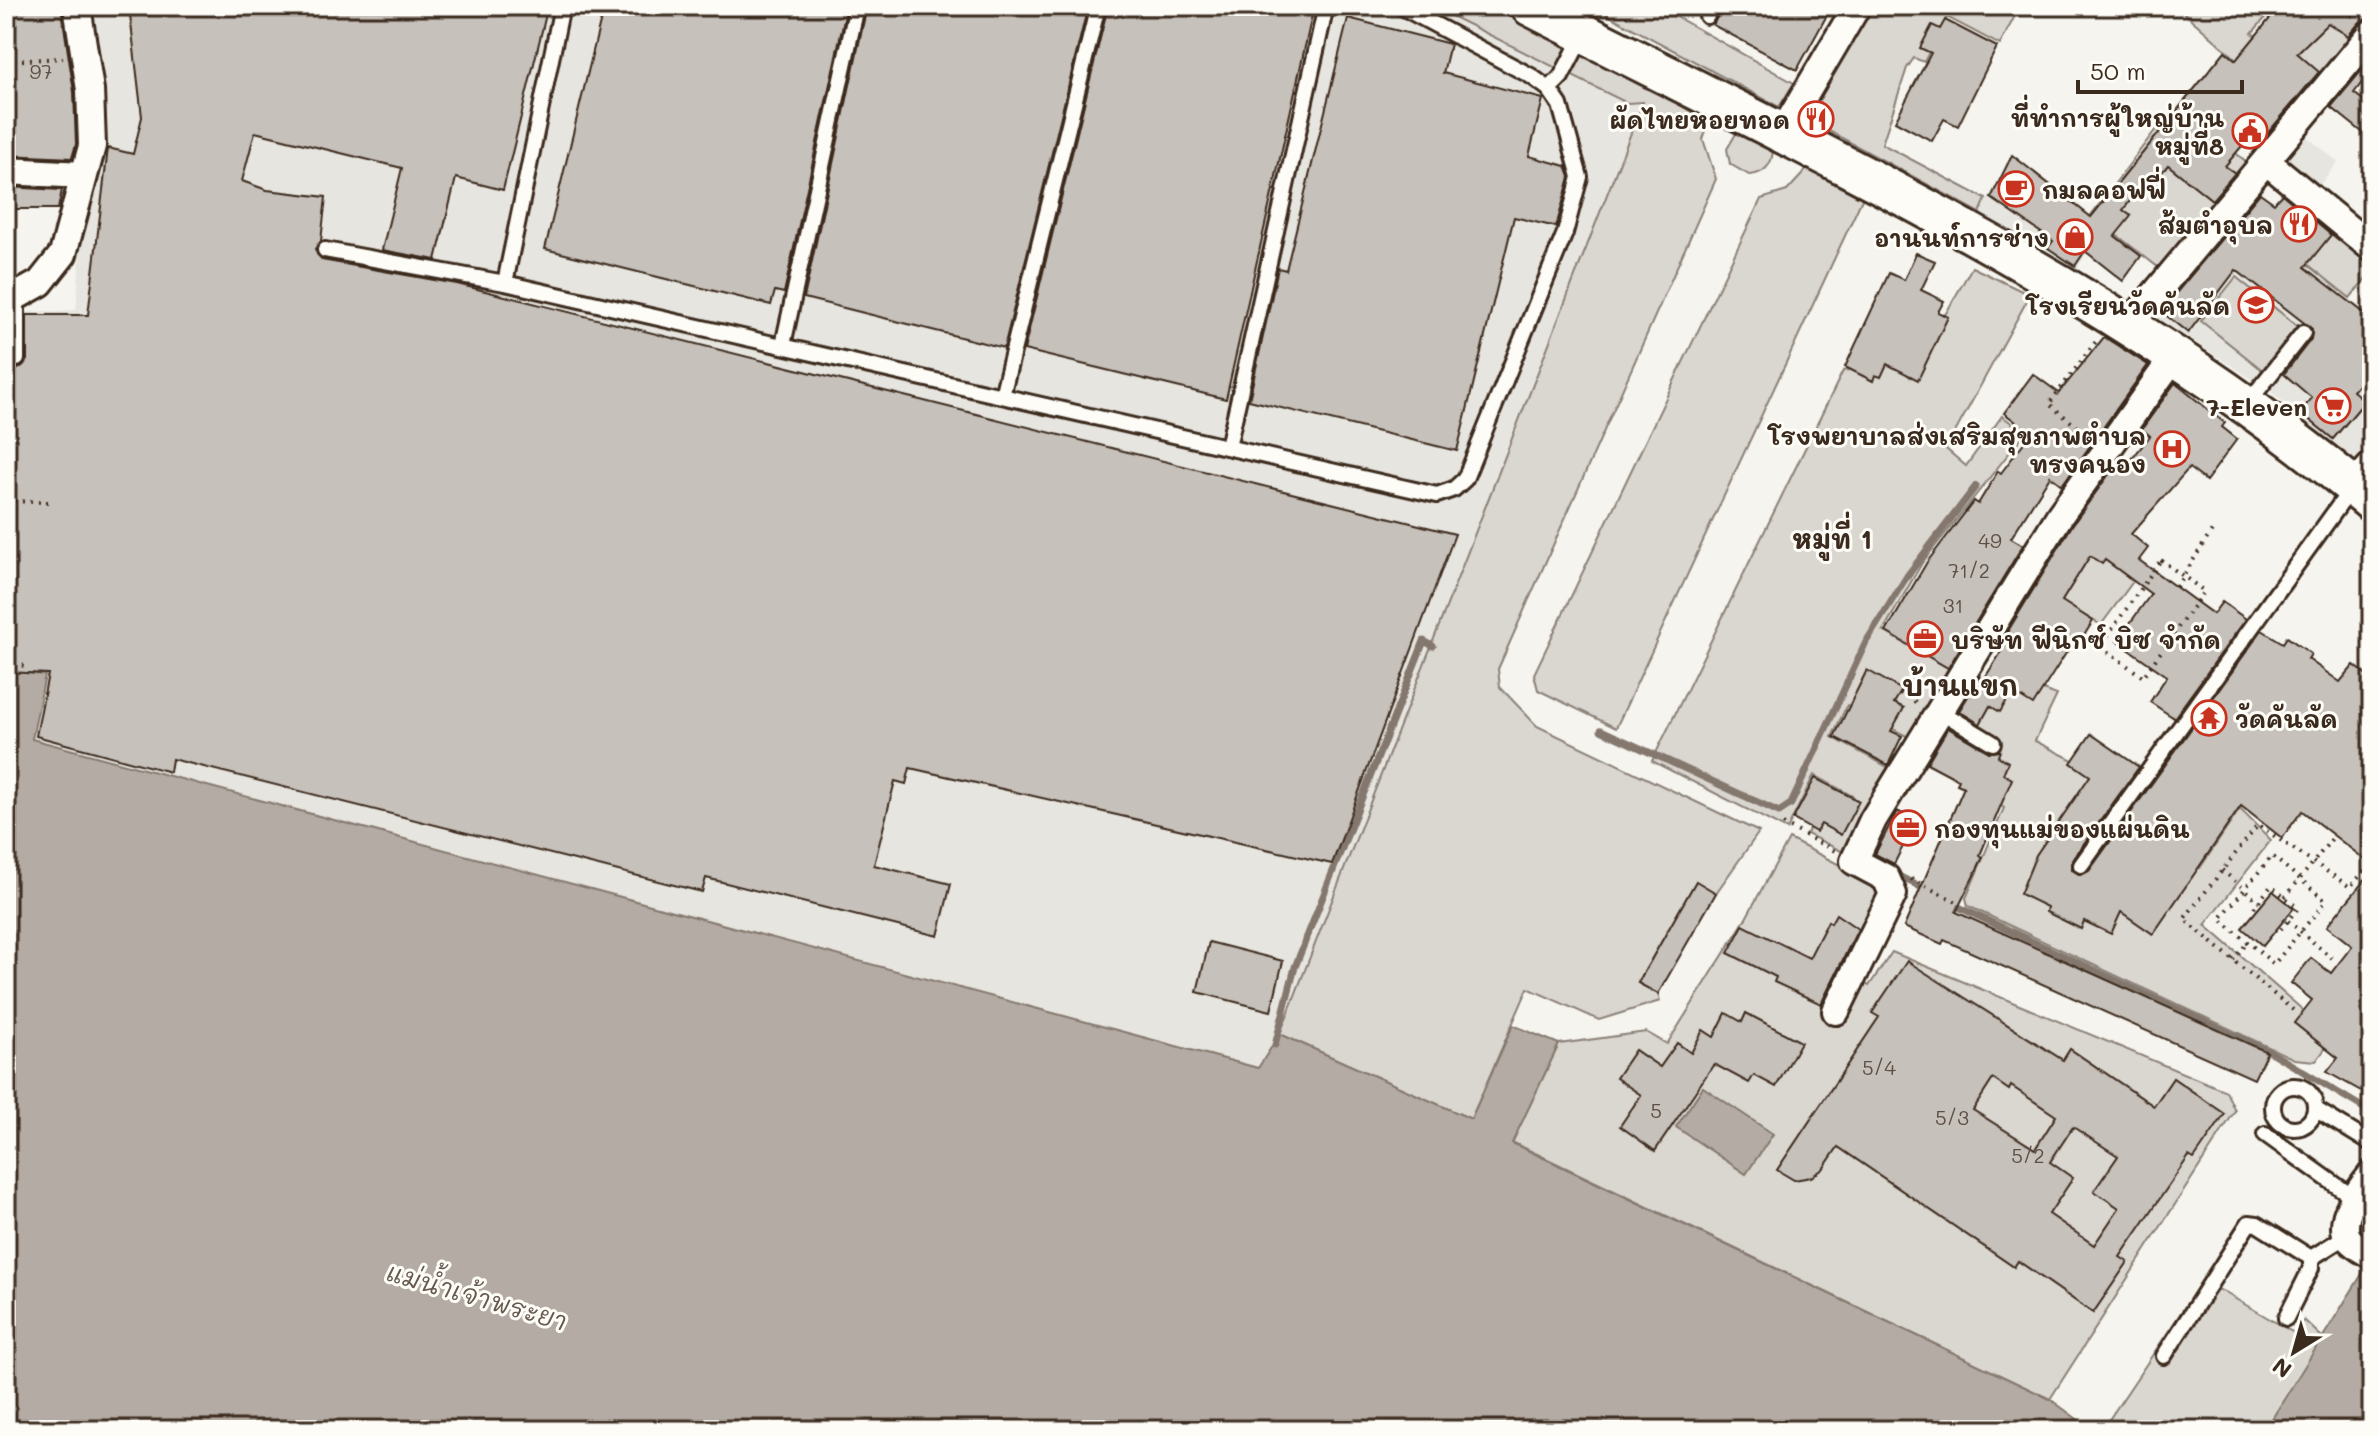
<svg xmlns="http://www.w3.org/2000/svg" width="2378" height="1436" viewBox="0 0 2378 1436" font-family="Mali,'Playpen Sans Thai',sans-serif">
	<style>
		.built { fill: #e7e5df }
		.green { fill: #dad6d0; stroke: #8a8077; stroke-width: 2 }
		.water { fill: #b4aca4; stroke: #84786e; stroke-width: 2 }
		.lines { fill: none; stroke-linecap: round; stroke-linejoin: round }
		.stream { stroke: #84786e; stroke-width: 7 }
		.building { fill: #c7c1bb; stroke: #3b2a1e; stroke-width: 2; fill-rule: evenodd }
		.lane-casing { stroke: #3b2a1e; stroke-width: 20 }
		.street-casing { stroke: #3b2a1e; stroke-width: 32 }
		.secondary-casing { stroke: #3b2a1e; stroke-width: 44 }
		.path { stroke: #3b2a1e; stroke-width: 4; stroke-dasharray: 2 6; stroke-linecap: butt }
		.lane { stroke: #fdfcf7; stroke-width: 14 }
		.street { stroke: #fdfcf7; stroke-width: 26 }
		.secondary { stroke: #fdfcf7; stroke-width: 38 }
		.labels { text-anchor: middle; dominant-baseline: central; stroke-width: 6; stroke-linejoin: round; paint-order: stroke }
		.number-label { font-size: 20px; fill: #5e5045 }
		.poi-label { font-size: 24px; font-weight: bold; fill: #3b2a1e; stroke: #fdfcf7; text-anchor: end }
		.neighbourhood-label { font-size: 26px; font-weight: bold; fill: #3b2a1e; stroke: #fdfcf7 }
		.water-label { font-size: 26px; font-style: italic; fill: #65584d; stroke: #fdfcf7 }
		.quarter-label { font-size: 28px; font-weight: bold; fill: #3b2a1e; stroke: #fdfcf7 }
	</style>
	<rect width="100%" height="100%" fill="#f5f4ee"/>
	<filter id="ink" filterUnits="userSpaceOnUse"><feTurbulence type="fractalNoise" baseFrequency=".0125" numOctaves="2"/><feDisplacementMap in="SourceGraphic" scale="16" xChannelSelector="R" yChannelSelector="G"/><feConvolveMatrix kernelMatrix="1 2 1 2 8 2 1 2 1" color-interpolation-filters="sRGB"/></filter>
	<g filter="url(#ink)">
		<!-- built -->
		<g class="built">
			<path d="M95,6H1453L1644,101L1280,1034L1258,1068L32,739L45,675L56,484L6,460V313L76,310L83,215L104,129Z"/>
			<path d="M2300,131L2338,162L2315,191L2276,160Z"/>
			<path d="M2013,154L2104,226L2077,268L1980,213Z"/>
			<path d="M2235,204L2372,316V455L2361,467L2269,390L2148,312Z"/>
		</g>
		<!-- green -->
		<g class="green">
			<path d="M1431,6H1490L1647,84L1709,123L1703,139L1716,179L1498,669L1500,687L1537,726L1759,832L1716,893L1696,882L1638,982L1658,994L1660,1001L1599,1020L1528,988L1471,1119L1280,1034L1643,102L1627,103Z"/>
			<path d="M1591,6H1657L1794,83L1779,107Z"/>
			<path d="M1873,6H2020L2000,45L1947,17L1924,62L1914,58L1907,68L1882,144L1986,199L1980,213L1805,118Z"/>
			<path d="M2176,6H2276L2252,33L2316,90L2298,113Z"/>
			<path d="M2350,17L2364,27L2324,77L2297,53L2328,23L2340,31Z"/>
			<path d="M2201,126L2252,166L2163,271L2091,215L2156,129L2184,148Z"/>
			<path d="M1737,132L1773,150C1772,166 1764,174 1749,175L1730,164L1727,149Z"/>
			<path d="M1809,167L1864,195L1616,728L1538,690L1534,674L1761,199L1787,191Z"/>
			<path d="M2338,224L2372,253V271L2350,298L2305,262Z"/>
			<path d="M1972,267L2030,295L1946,449L1966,466L2002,416L2025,433L1922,563L1883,631L1958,674L1916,741L1847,705L1832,737L1899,773L1849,855L1807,834L1814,817L1836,829L1854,797L1814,775L1787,830L1652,761L1843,371L1897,363L1910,377Z"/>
			<path d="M2236,277L2300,328L2265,372L2201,321Z"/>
			<path d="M2059,531L2137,576L2101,625L2052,596L2063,580L2037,561Z"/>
			<path d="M2003,676L2057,695L2035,741L2073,760L2200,868L2240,809L2271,840L2205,925L2334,1037L2316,1061L2294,1059L1968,906L1966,898L2004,808L1996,803L1966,742Z"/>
			<path d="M1789,839L1883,887L1847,972L1824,962L1869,986L1892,952L2226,1091L2235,1111L2050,1399L1512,1142L1559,1044L1646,1032L1667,1044L1745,920Z"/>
			<path d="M2203,1280L2294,1333L2304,1320L2324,1339L2265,1430H2102Z"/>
		</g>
		<!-- water -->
		<g class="water">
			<path d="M6,671L45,675L32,739L1258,1068L1280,1034L1471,1119L1513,1025L1559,1044L1512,1143L2050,1399L2092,1430H6Z"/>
			<path d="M1703,1087L1773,1134L1746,1174L1676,1127Z"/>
			<path d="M2372,1258V1430H2265Z"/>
		</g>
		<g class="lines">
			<!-- stream -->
			<g class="stream">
				<path d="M1601,730L1779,812L1791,804L1866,642L1907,576L1976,486"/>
				<path d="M1893,873L1928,891"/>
				<path d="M1950,903L2272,1053L2372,1113"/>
				<path d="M1275,1045L1295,967L1424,641L1433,646"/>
			</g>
		</g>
		<!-- building -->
		<g class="building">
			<path d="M6,6H61L74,92L76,144L72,158L6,155Z"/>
			<path d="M129,6H548L503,190L456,178L436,260L382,250L402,168L255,132L242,181L267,190L326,197L321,241L315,249L322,260L457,284L1455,534L1332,864L910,768L906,784L895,781L874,865L951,884L938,936L706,878L702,892L172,759L170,772L36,736L48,674L6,672V332L8,363L18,369L27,360V315H88L108,148L133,154L142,117Z"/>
			<path d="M604,6H847L784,293L775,291L771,305L545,249Z"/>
			<path d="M867,6H1088L1004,348L804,298Z"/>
			<path d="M1108,6H1294L1313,11L1226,399L1024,350Z"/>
			<path d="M1723,6H1832L1797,70L1713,25Z"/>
			<path d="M2280,6H2372V17L2360,22L2348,36L2328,23L2297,53L2319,72L2256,147L2247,140L2225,166L2235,173L2212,200L2168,165L2157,178L2151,173L2123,210L2131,216L2115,236L2141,256L2123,281L2085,251L2075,266L2048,248L2053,241L1991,198L2012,155L2091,217L2225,51L2236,60Z"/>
			<path d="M1348,18L1450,44L1443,73L1543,99L1529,156L1566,166L1570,177L1556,227L1514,217L1457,451L1249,400L1278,268L1286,270Z"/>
			<path d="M1945,20L1997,47L1958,126L1944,119L1932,141L1895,121L1931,53L1920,48L1932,25L1940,29Z"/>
			<path d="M2372,58V69L2354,93L2372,107V140L2331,107Z"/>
			<path d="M6,187L62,190L58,209H6Z"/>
			<path d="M2260,193L2274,203L2282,194L2331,235L2305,267L2372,319V369L2353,391L2365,401L2333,439L2300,412L2312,398L2284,374L2311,339L2312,329L2236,270L2188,333L2161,311Z"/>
			<path d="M1916,253L1935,261L1921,290L1944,301L1938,312L1948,317L1918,380L1887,364L1881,377L1875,375L1873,381L1845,367L1889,273L1904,280Z"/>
			<path d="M2104,337L2148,365L2062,485L2050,476L2011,538L2023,545L1948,668L1886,632L1927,562L1974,501L1978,504L1998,471L2001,473L2031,433L2004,413L2033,374L2059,393Z"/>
			<path d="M2175,383L2225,423L2222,427L2237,439L2206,481L2189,468L2131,534L2148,548L2139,560L2213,614L2222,602L2246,619L2174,718L2150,702L2167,676L2117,641L2151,594L2105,560L2102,564L2090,556L2062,601L2093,621L2080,642L2075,639L2033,705L2012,692L2000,712L1990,706L1980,724L1959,711L1980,677L1984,679L2002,651L1997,649L2073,524L2120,459L2127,465L2150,436L2142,429Z"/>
			<path d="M2262,630L2283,643L2287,637L2311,654L2308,659L2340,682L2354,665L2372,679V865L2302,811L2282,838L2241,806L2153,934L2121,912L2111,934L2084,921L2081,929L2046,912L2047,907L2020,894L2036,855L2090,776L2071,763L2091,734L2139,767L2072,860V870L2081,875L2089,871Z"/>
			<path d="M1867,670L1902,690L1894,703L1904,708L1891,731L1902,736L1888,765L1834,737Z"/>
			<path d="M1948,728L1989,752L2000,751L1998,756L2008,762L2003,774L2012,779L1980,855L1983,857L1956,912L2267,1052L2254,1079L1944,940L1942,944L1904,927L1964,787L1957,784L1959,780L1927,763Z"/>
			<path d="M1815,778L1859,801L1841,835L1821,824L1816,832L1793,819Z"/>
			<path d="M1897,811L1916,821L1894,864L1875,854Z"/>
			<path d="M2372,871V1097L2327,1072L2338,1058L2294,1023L2312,1000L2291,983L2311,958L2331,973L2352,946L2327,926Z"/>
			<path d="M1696,881L1716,893L1658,994L1638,983Z"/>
			<path d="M2273,891L2294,908L2263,946L2242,928Z"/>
			<path d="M1836,914L1858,929L1821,1004L1774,982L1776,977L1728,953L1743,925L1809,958L1828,921L1831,923Z"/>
			<path d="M1209,942L1283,961L1271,1011L1197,992Z"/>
			<path d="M1907,961L2063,1060L2070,1049L2154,1106L2173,1078L2225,1114L2194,1159L2189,1156L2120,1257L2128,1262L2093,1313L2018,1261L2014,1267L1838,1147L1823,1169L1811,1177L1794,1180L1777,1170L1879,1017L1872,1013ZM1993,1079L2009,1090L2011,1086L2056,1116L2035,1149L1973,1110ZM2073,1127L2118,1156L2094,1191L2119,1208L2094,1245L2049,1214L2073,1178L2050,1162Z"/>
			<path d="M1726,1013L1742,1022L1746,1013L1801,1042L1776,1087L1754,1075L1749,1083L1714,1064L1655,1151L1620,1126L1641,1095L1616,1078L1635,1050L1660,1067L1677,1043L1691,1053L1703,1030L1714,1037Z"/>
		</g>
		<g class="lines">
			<defs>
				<g id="lane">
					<path d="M562,6L505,283L1437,495L1454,489L1465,479L1565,233L1580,177L1560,105L1549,89L1531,76L1400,6"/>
					<path d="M1704,6L1707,16"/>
					<path d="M1549,89L1561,77L1584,33"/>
					<path d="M325,250L505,283"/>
					<path d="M17,298V359"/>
					<path d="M783,345L857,6"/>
					<path d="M1002,396L1098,6"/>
					<path d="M2247,404L2303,333"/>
					<path d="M1228,447L1326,6"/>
					<path d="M1940,711L1993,743"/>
					<path d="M2081,865L2351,489"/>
					<circle cx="2294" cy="1107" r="21"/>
					<path d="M2315,1109L2372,1144"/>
					<path d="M2265,1134L2354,1198"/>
					<path d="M2286,1318L2311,1268V1258"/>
					<path d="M2164,1356L2249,1223L2257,1224L2311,1258L2346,1236"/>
				</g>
				<g id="street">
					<path d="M1783,132L1857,6"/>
					<path d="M2266,161L2372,248"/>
					<path d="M6,171L83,175"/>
					<path d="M6,302L40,283L63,254L92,146L90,90L77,6"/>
					<path d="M2130,324L2372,33"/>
					<path d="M2353,486L2372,465"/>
					<path d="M1836,1011L1893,894L1886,878L1854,861L1873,820L2060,515L2176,354"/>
					<path d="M2372,1174C2361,1188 2340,1214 2346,1234C2349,1243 2364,1251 2372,1255"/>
				</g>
				<path id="secondary" d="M1530,6C1824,156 2116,288 2372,502"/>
			</defs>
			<!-- lane casing -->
			<use href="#lane" class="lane-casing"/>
			<!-- street casing -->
			<use href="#street" class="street-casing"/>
			<!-- secondary casing -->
			<use href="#secondary" class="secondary-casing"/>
			<!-- path -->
			<g class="path">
				<path d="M2338,6L2356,18"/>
				<path d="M6,61L63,58"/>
				<path d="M2090,437L2049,404L2097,340"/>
				<path d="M6,501L48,502"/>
				<path d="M2161,560L2204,591L2143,677L2100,646Z"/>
				<path d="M2176,587L2212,531"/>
				<path d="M6,663L25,666"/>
				<path d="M1900,693L1919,704"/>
				<path d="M1783,824L1835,851"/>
				<path d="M2222,870L2259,902"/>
				<path d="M1911,879L1959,903"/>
				<path d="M2285,897L2300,879L2272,856L2220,919L2274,964L2326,901L2300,879L2334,836"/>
				<path d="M2254,908L2271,886L2298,908L2281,929"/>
				<path d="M2288,921L2332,958"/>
				<path d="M2233,960L2248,942"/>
				<path d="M2293,1010L2184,919L2258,825L2350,887L2372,863"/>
			</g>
			<!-- lane -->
			<use href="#lane" class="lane"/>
			<!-- street -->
			<use href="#street" class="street"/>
			<!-- secondary -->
			<use href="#secondary" class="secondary"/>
		</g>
	</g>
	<!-- icons -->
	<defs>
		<symbol id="restaurant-ring" viewBox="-11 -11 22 22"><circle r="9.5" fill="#fdfcf7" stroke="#c8321e" stroke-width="1.5"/><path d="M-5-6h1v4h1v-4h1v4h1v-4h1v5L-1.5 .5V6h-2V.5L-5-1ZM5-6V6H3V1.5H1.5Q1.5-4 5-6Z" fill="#c8321e"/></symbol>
		<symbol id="civic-ring" viewBox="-11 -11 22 22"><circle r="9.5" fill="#fdfcf7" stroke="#c8321e" stroke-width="1.5"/><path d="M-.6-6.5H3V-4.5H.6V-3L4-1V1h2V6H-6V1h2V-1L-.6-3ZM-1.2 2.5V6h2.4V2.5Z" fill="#c8321e"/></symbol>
		<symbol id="cafe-ring" viewBox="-11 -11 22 22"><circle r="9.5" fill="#fdfcf7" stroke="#c8321e" stroke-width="1.5"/><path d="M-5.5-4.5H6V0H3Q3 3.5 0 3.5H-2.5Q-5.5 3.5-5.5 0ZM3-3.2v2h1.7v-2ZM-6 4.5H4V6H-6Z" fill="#c8321e"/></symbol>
		<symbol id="shop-ring" viewBox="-11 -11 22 22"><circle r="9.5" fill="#fdfcf7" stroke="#c8321e" stroke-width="1.5"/><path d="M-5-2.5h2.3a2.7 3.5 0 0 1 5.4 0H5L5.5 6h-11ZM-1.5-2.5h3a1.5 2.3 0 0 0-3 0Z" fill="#c8321e"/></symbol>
		<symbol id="school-ring" viewBox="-11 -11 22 22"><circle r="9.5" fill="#fdfcf7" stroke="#c8321e" stroke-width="1.5"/><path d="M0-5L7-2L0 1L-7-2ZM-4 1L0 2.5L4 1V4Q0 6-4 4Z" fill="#c8321e"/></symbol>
		<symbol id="supermarket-ring" viewBox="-11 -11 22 22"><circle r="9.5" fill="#fdfcf7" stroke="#c8321e" stroke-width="1.5"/><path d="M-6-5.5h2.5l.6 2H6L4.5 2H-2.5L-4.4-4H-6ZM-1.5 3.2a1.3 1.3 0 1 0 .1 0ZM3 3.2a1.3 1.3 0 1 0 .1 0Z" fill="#c8321e"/></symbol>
		<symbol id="hospital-ring" viewBox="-11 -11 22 22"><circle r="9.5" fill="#fdfcf7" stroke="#c8321e" stroke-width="1.5"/><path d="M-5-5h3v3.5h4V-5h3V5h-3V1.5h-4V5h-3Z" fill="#c8321e"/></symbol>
		<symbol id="office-ring" viewBox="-11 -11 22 22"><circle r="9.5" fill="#fdfcf7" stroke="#c8321e" stroke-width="1.5"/><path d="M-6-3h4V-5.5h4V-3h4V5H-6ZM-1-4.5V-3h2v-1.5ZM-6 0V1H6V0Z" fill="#c8321e"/></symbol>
		<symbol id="temple-ring" viewBox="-11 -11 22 22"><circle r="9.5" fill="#fdfcf7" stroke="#c8321e" stroke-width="1.5"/><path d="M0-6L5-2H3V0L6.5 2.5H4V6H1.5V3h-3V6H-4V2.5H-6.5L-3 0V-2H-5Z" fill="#c8321e"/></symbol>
	</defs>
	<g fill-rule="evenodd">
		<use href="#restaurant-ring" x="1796" y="99" width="40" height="40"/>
		<use href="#civic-ring" x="2230" y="111" width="40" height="40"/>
		<use href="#cafe-ring" x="1996" y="169" width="40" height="40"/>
		<use href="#restaurant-ring" x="2279" y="204" width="40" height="40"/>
		<use href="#shop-ring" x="2055" y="217" width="40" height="40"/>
		<use href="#school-ring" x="2236" y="285" width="40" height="40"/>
		<use href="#supermarket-ring" x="2313" y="386" width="40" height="40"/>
		<use href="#hospital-ring" x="2152" y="429" width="40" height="40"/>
		<use href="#office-ring" x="1905" y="619" width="40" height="40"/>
		<use href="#temple-ring" x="2189" y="698" width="40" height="40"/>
		<use href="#office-ring" x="1888" y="808" width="40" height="40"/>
	</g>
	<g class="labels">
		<!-- number labels -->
		<g class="number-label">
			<text x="41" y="71">97</text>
			<text x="1990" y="540">49</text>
			<text x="1969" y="570">71/2</text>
			<text x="1953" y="605">31</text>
			<text x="1879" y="1067">5/4</text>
			<text x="1656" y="1110">5</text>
			<text x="1952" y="1117">5/3</text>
			<text x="2028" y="1155">5/2</text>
		</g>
		<!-- poi labels -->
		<g class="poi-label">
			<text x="2224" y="117">ที่ทำการผู้ใหญ่บ้าน<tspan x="2224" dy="28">หมู่ที่8</tspan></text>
			<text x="1790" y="119">ผัดไทยหอยทอด</text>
			<text x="2042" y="189" text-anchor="start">กมลคอฟฟี่</text>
			<text x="2273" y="224">ส้มตำอุบล</text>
			<text x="2049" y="237">อานนท์การช่าง</text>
			<text x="2230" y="305">โรงเรียนวัดคันลัด</text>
			<text x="2307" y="406">7-Eleven</text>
			<text x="2146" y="435">โรงพยาบาลส่งเสริมสุขภาพตำบล<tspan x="2146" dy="28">ทรงคนอง</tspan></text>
			<text x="1951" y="639" text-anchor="start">บริษัท ฟีนิกซ์ บิซ จำกัด</text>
			<text x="2235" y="718" text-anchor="start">วัดคันลัด</text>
			<text x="1934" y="828" text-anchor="start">กองทุนแม่ของแผ่นดิน</text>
		</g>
		<!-- neighbourhood labels -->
		<g class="neighbourhood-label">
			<text x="1832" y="539">หมู่ที่ 1</text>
		</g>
		<!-- water labels -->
		<g class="water-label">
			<text transform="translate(477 1296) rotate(16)">แม่น้ำเจ้าพระยา</text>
		</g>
		<!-- quarter labels -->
		<g class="quarter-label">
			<text x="1960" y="685">บ้านแขก</text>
		</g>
	</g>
	<!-- margin -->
	<rect width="2378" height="1436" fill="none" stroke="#fdfcf7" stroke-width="32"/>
	<rect x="16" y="16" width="2346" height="1404" fill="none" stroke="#3b2a1e" stroke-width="3" filter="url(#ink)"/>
	<!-- north arrow -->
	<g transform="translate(2294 1352) rotate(217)" stroke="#fdfcf7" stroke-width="6" paint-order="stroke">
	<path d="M0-6L14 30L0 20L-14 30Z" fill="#3b2a1e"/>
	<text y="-12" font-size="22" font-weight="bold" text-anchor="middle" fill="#3b2a1e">N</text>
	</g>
	<!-- scale -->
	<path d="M2078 80v12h164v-12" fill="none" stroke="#3b2a1e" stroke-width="4"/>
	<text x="2090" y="80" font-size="24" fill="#3b2a1e" stroke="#fdfcf7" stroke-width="6" paint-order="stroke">50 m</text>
</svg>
